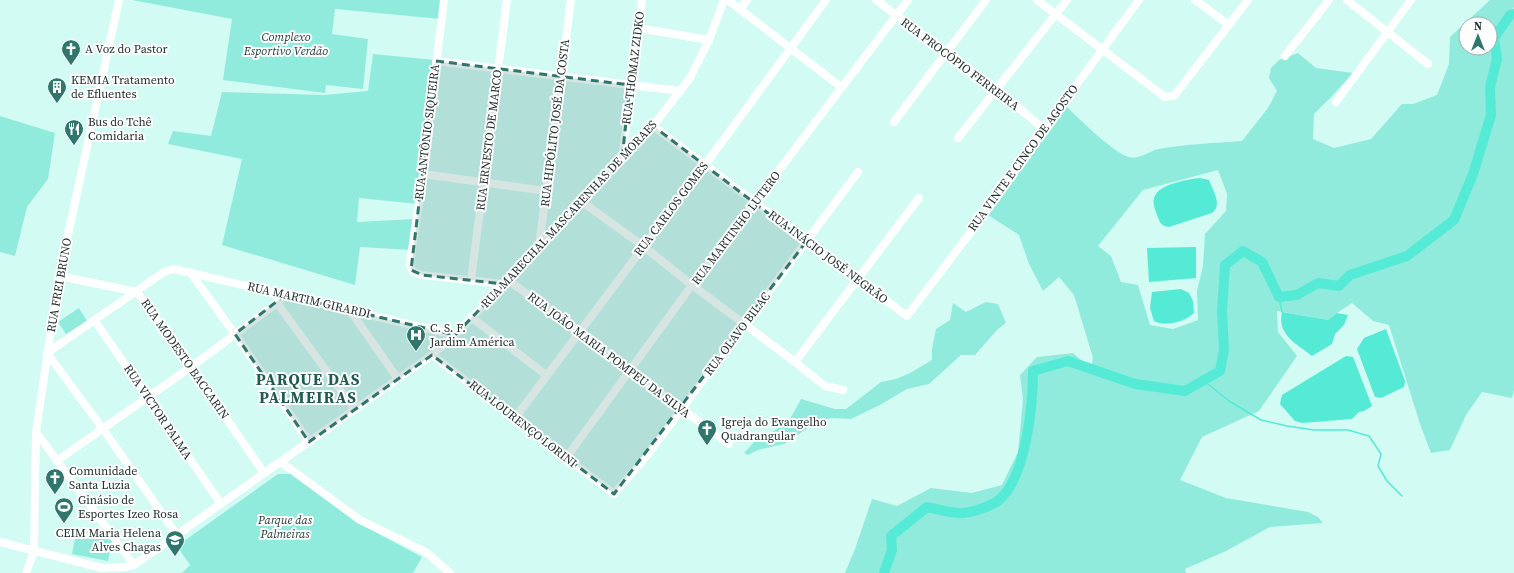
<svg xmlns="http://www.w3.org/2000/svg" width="1514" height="573" viewBox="0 0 1514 573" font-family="'Source Serif 4',serif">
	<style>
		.green { fill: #91ebdc; fill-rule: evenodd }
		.water { fill: #54ead5 }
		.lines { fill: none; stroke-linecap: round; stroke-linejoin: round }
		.stream { stroke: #54ead5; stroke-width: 1.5 }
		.river { stroke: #54ead5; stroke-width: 10 }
		.minor { stroke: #fff; stroke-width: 8 }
		.marked { fill: #30766c; fill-opacity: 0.2; stroke: #30766c; stroke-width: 3; stroke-dasharray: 8 5; stroke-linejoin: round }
		.labels { text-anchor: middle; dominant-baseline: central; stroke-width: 4; stroke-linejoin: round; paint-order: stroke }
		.park-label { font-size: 12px; font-style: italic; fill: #243d39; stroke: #fefefe }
		.poi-label { font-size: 12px; fill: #22322f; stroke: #fefefe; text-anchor: start }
		.street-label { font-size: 12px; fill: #22322f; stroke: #fefefe }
		.district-label { font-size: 16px; font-weight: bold; letter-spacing: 1px; fill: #225a52; stroke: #fefefe }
	</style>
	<rect width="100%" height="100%" fill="#d2fbf3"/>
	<!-- green -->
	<g class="green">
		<path d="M132,0H443L441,19L335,9L332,34L368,39L363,89L326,85L325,93L223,80L232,19Z"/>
		<path d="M1490,0H1514V7L1510,14H1514V390L1512,398L1482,392L1466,415L1450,450L1431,453L1420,424L1389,325L1373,321L1352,303L1337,313L1328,320L1277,311L1278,332L1297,356L1259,411L1202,437L1180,480L1226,498L1308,512L1318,517L1323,523L1270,527L1226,551L1185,569L1186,573H845L855,549L872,499L897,506L931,488L972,493L1002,485L1018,452L1023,399L1020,375L1037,357L1073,353L1091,369L1093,358L1074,295L1059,277L1043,291L1029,264L1019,235L988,215L1067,107C1079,119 1114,153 1129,157C1139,160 1149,151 1159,149C1186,144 1214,143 1242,141L1268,108L1277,91L1269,78L1271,68L1279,60L1298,53L1316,68L1353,73L1333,95L1314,114L1313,139L1334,148L1371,139L1402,104H1413L1437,95L1449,64L1450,37ZM1466,24H1490V48H1466ZM1218,170L1227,194L1226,211L1205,234L1203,266L1197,291L1198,320L1173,329L1150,325L1138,285L1121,282L1111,256L1098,246L1143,190Z"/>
		<path d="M373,54L435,60L418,204L359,198L357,222L414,219L412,250L360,247L355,285L222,245L242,159L168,144L173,131L211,136L222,92L324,95L368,91Z"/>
		<path d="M0,116L55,133L48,179L27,207L15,256L0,252Z"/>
		<path d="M986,302L998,304L1006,323L997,330L975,355H961L929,384L907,389L880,405L851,419L830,418L811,426L784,444L758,450L748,455L744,453L757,439L772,432L789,421L801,399L835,409H846L881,382L896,379L910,373L932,360V349L936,329L950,320L953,303L966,312Z"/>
		<path d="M79,308L87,321L66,334L58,322Z"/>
		<path d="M278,474H291L362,525L422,557L413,573H182L190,565L177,546Z"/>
		<path d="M76,533L112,540L108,561L72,554Z"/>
	</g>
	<!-- water -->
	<g class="water">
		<path d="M1200,178L1209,180C1213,191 1223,205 1212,213L1169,227C1161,226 1160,223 1157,215C1155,209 1151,200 1156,194C1162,184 1189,179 1200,178Z"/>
		<path d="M1196,247V278L1149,282L1147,248Z"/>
		<path d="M1181,289L1189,293L1193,301L1194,313C1185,322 1165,327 1154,321L1150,308L1152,292Z"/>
		<path d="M1282,312L1328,320L1337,313L1348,315L1344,325L1335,334L1332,344L1312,356C1296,343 1277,335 1282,312Z"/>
		<path d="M1386,329L1405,381L1404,387L1381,398L1375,397L1357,349L1364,338Z"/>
		<path d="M1346,356L1353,357L1372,406L1364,411L1359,412L1352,419L1302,423L1295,421L1280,404L1282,395Z"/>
	</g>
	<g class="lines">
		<!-- stream -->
		<g class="stream">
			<path d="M1279,297L1282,312"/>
			<path d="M1203,380L1229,401L1261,420L1287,426L1314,430H1348L1369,436L1381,454L1378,466L1387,481L1402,496"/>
		</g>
		<!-- river -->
		<path class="river" d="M884,573L892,550L891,536L927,507C938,509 952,514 963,513C973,512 993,506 1000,499C1026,476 1033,405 1033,371L1068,361L1135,384L1185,391L1220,371L1224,350L1222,311L1225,265L1243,251L1262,262L1279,297L1297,295L1318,283L1339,286L1350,275L1407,256L1454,220L1473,174L1491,115L1490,87L1497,59L1494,38L1510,15L1514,14"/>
		<!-- minor -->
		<g class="minor">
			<path d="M444,0L423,174L410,263C411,272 414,273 422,275L504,284"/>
			<path d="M728,0L841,87"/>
			<path d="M876,0L997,90L1044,129"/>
			<path d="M1037,0L1165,97L1174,96L1248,0"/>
			<path d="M1195,0L1229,25"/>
			<path d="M1347,0L1428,64"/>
			<path d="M740,9L747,0"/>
			<path d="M638,28L709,40"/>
			<path d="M1285,56L1329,0"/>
			<path d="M436,61L680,91"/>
			<path d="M1336,102L1411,0"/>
			<path d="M894,122L986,0"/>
			<path d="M653,126L907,316L983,216L1044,129L1139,0"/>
			<path d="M958,138L1067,0"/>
			<path d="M622,159L642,0"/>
			<path d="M423,174L546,191"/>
			<path d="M581,201L643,246L692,285L795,362L825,386L843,390"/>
			<path d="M539,246L571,0"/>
			<path d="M190,272L235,334L309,442"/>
			<path d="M59,276L137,292L191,367L264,473"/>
			<path d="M471,280L507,0"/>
			<path d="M508,280L729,444"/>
			<path d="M277,303L355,410"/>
			<path d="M349,309L398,379"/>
			<path d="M471,317L546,375"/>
			<path d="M95,321L221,504"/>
			<path d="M47,353L164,272L174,269L455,335"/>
			<path d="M47,353L103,429L177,535"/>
			<path d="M432,355L614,494L645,458L858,172"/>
			<path d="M795,362L919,198"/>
			<path d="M515,418L705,165L826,0"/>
			<path d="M36,432L134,565"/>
			<path d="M566,458L692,285L908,0"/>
			<path d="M58,460L191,367L277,303L285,295"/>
			<path d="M281,462L360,520L426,552L450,573"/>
			<path d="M0,542L102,568L127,567L134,565L432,355L455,335L516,272L653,126L690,78L709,40L724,0"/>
			<path d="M26,573L34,551L36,432L59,276L119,0"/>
		</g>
	</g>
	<!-- marked area -->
	<path class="marked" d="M436,61L630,85L622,159L653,126L806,242L614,494L432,355L309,442L235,334L285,295L455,335L504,284L422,275L411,270Z"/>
	<!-- icons -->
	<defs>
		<symbol id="church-pin" viewBox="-11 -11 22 30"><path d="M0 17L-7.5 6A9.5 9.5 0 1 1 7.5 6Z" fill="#30766c" stroke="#fefefe"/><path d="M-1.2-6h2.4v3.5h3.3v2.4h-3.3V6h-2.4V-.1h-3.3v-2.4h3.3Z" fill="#fff"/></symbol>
		<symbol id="building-pin" viewBox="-11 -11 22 30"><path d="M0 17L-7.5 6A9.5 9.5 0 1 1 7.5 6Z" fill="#30766c" stroke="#fefefe"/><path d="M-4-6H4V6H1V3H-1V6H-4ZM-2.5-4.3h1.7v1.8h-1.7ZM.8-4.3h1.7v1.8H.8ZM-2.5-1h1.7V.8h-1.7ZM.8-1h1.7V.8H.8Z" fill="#fff"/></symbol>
		<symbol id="restaurant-pin" viewBox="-11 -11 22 30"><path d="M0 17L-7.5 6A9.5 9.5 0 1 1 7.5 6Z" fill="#30766c" stroke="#fefefe"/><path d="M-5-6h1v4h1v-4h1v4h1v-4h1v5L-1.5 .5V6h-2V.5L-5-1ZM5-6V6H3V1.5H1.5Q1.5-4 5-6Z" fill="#fff"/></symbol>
		<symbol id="hospital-pin" viewBox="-11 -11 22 30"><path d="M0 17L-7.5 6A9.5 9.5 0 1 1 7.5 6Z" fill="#30766c" stroke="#fefefe"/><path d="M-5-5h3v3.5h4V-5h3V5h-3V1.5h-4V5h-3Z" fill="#fff"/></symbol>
		<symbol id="stadium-pin" viewBox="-11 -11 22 30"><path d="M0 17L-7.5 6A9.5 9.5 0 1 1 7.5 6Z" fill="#30766c" stroke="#fefefe"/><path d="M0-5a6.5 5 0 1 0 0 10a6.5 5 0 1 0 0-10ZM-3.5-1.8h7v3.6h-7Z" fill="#fff"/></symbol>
		<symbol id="school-pin" viewBox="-11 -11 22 30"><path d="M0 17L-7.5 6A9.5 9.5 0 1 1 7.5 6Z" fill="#30766c" stroke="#fefefe"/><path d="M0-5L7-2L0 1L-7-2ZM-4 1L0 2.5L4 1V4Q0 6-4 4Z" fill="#fff"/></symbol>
	</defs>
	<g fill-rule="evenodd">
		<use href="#church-pin" x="60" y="38" width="22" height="30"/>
		<use href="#building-pin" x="46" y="76" width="22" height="30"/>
		<use href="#restaurant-pin" x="63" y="118" width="22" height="30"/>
		<use href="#hospital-pin" x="405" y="324" width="22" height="30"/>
		<use href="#church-pin" x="696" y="418" width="22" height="30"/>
		<use href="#church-pin" x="44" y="467" width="22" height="30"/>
		<use href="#stadium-pin" x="53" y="496" width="22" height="30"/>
		<use href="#school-pin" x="164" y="529" width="22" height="30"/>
	</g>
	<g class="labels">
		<!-- park labels -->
		<g class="park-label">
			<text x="286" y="37">Complexo<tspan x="286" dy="14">Esportivo Verdão</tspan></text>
			<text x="285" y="520">Parque das<tspan x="285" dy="14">Palmeiras</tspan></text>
		</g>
		<!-- poi labels -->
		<g class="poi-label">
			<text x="85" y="49">A Voz do Pastor</text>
			<text x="71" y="80">KEMIA Tratamento<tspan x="71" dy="14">de Efluentes</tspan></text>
			<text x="88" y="122">Bus do Tchê<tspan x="88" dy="14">Comidaria</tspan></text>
			<text x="430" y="328">C. S. F.<tspan x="430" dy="14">Jardim América</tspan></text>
			<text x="721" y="422">Igreja do Evangelho<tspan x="721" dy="14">Quadrangular</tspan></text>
			<text x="69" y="471">Comunidade<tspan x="69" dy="14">Santa Luzia</tspan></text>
			<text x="78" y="500">Ginásio de<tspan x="78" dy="14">Esportes Izeo Rosa</tspan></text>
			<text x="161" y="533" text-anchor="end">CEIM Maria Helena<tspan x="161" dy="14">Alves Chagas</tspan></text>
		</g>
		<!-- street labels -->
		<g class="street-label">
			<text transform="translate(960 64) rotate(37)">RUA PROCÓPIO FERREIRA</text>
			<text transform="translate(633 68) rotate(-83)">RUA THOMAZ ZIDKO</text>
			<text transform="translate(555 123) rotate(-83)">RUA HIPÓLITO JOSÉ DA COSTA</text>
			<text transform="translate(427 132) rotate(-83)">RUA ANTÔNIO SIQUEIRA</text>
			<text transform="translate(489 140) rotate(-83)">RUA ERNESTO DE MARCO</text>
			<text transform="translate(1023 158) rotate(-54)">RUA VINTE E CINCO DE AGOSTO</text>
			<text transform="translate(671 209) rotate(-53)">RUA CARLOS GOMES</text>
			<text transform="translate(569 214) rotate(-47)">RUA MARECHAL MASCARENHAS DE MORAES</text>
			<text transform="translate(736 228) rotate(-53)">RUA MARTINHO LUTERO</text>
			<text transform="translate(828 257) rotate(37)">RUA INÁCIO JOSÉ NEGRÃO</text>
			<text transform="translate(59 285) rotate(-80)">RUA FREI BRUNO</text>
			<text transform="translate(309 300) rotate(13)">RUA MARTIM GIRARDI</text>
			<text transform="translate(737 334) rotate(-53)">RUA OLAVO BILAC</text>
			<text transform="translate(609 355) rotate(37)">RUA JOÃO MARIA POMPEU DA SILVA</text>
			<text transform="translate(185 359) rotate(55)">RUA MODESTO BACCARIN</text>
			<text transform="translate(158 412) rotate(56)">RUA VICTOR PALMA</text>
			<text transform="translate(523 424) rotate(38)">RUA LOURENÇO LORINI</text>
		</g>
		<!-- district labels -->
		<g class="district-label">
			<text x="308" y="379">PARQUE DAS<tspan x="308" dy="18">PALMEIRAS</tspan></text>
		</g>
	</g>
	<!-- north arrow -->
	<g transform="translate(1478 36)"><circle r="19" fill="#fefefe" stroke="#a6acab"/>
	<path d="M0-3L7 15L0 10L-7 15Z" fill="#30766c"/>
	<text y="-6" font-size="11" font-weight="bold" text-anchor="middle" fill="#22322f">N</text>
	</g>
</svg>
